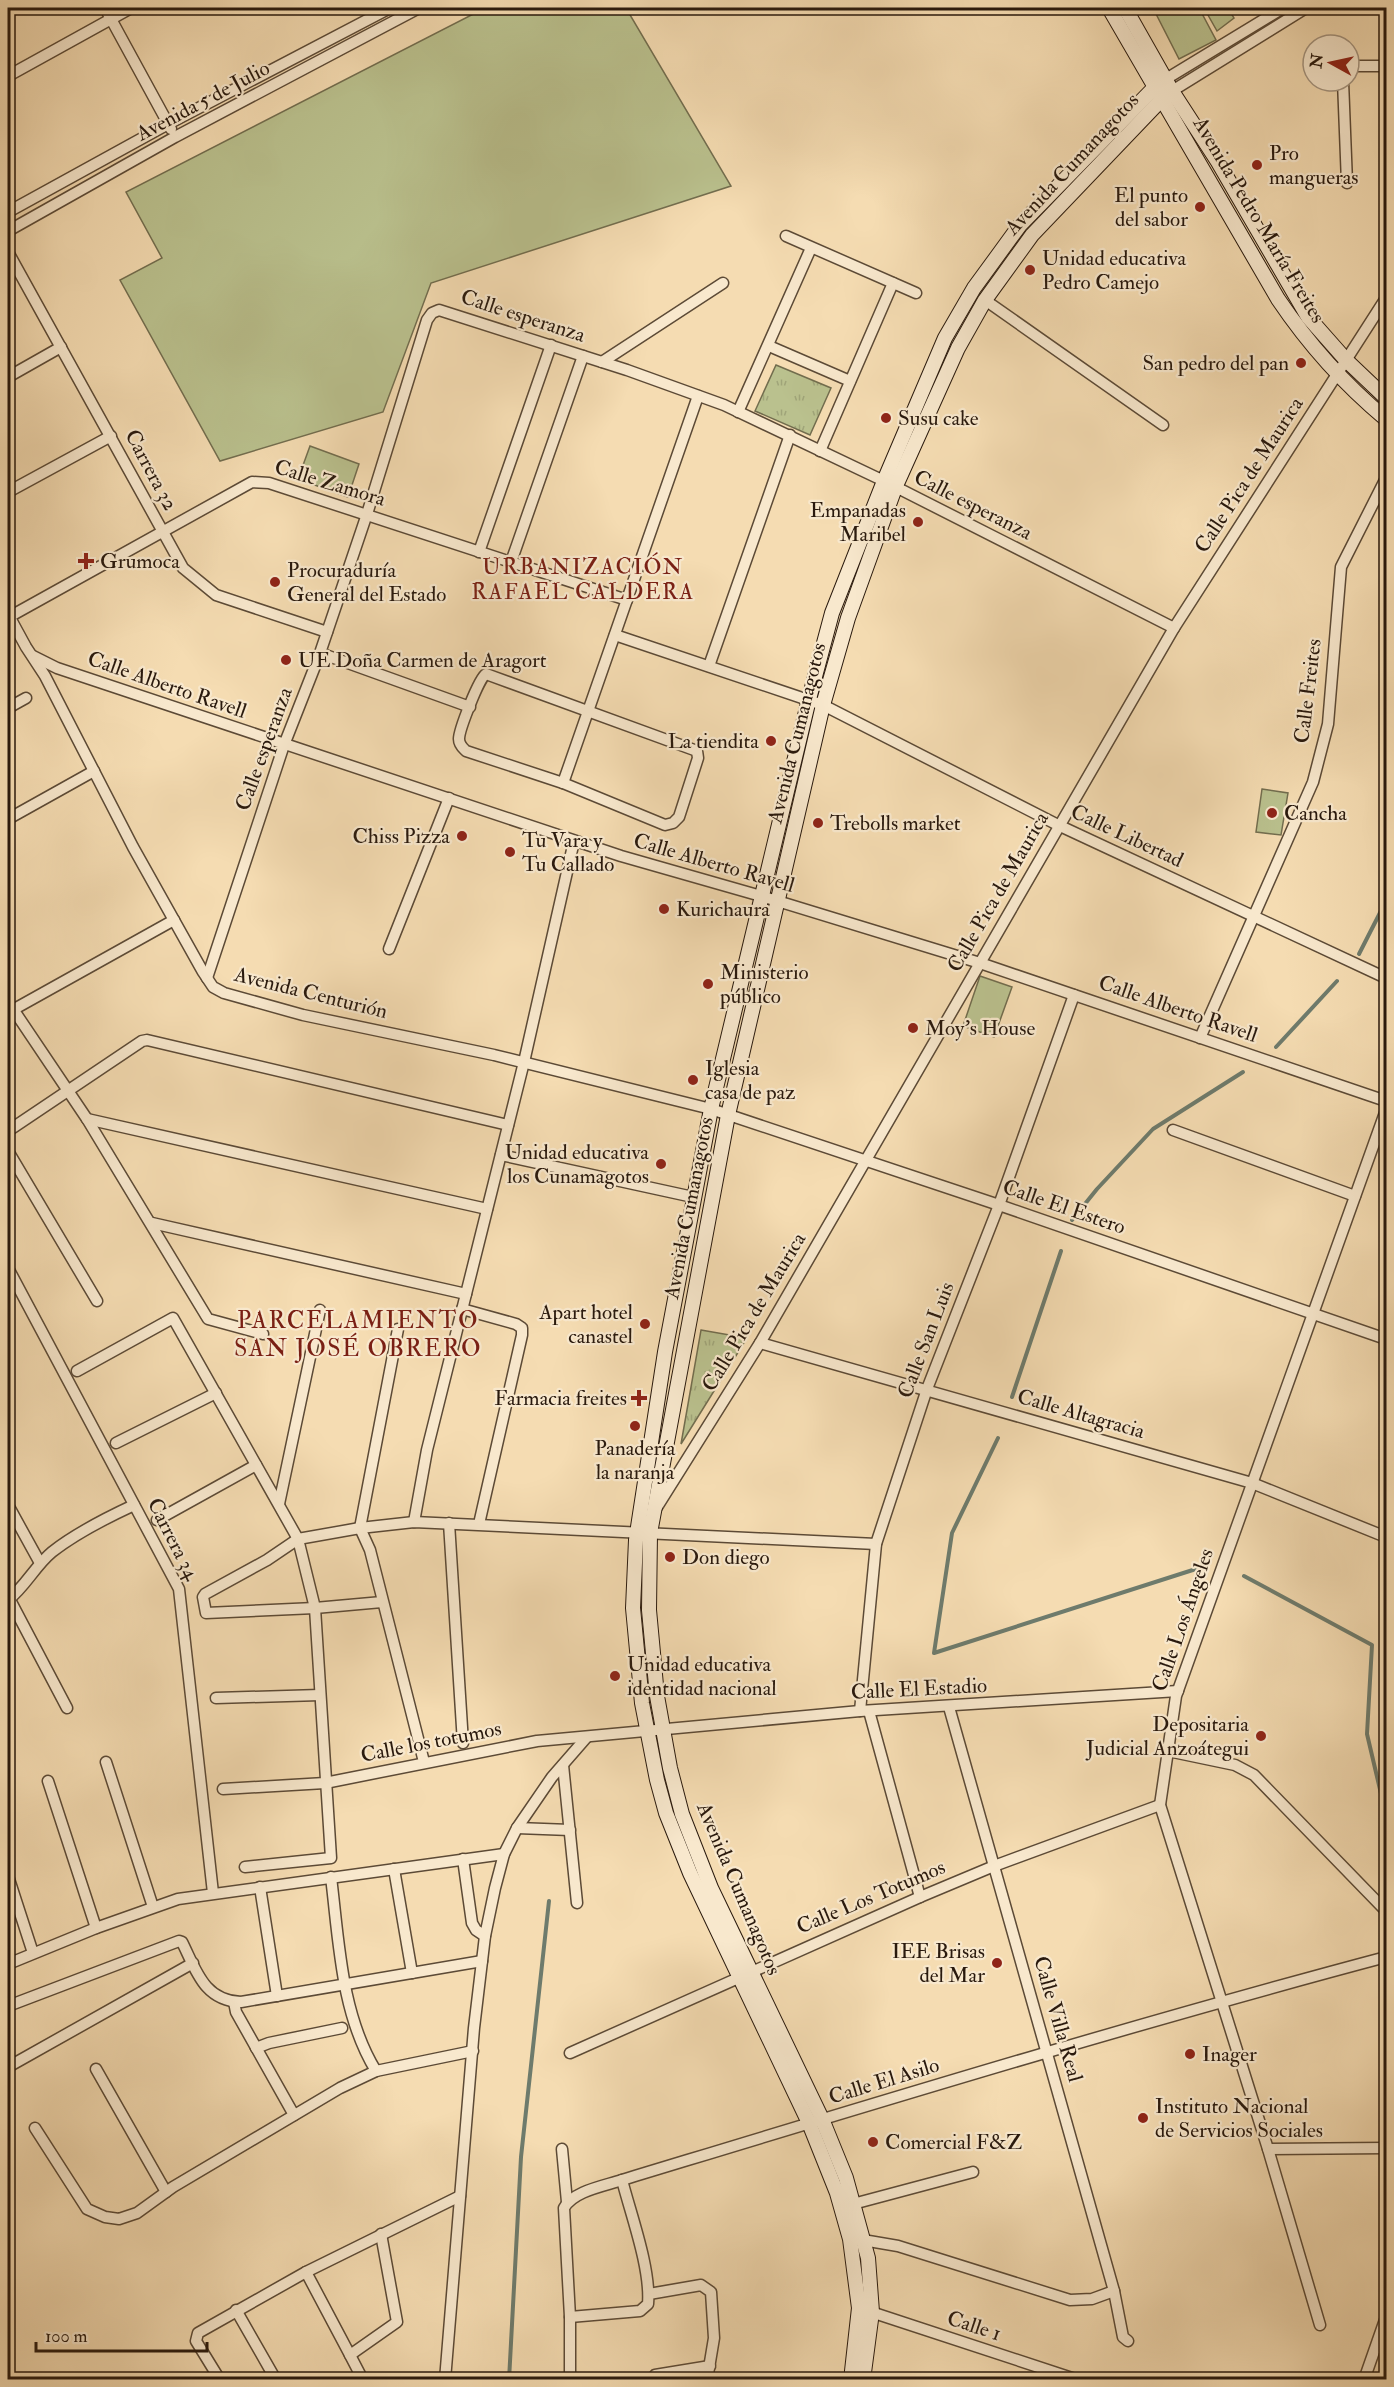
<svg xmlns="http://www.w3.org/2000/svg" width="1394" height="2387" viewBox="0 0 1394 2387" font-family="'IM FELL Double Pica',serif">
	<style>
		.grass { fill: #bac18e; stroke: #726d4e; stroke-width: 1.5 }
		.park { fill: url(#park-tufts); stroke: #726d4e; stroke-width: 1.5 }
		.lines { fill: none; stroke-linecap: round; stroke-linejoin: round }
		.stream { stroke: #6e7b6c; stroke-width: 4 }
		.street-casing { stroke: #5c4a36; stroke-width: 13 }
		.secondary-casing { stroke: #29190d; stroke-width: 16 }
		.street { stroke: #f8e8cd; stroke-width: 10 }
		.secondary { stroke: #f8e8cd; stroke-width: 14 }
		.poi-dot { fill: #8f2418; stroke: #f8e8cd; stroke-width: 2 }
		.labels { text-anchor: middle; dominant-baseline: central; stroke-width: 4.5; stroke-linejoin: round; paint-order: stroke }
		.street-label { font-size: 21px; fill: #29190d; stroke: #f8e8cd }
		.poi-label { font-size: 21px; fill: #29190d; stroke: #f8e8cd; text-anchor: start }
		.neighbourhood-label { font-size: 22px; letter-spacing: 1.5px; fill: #7a1f14; stroke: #f8e8cd }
		.quarter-label { font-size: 24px; letter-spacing: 1.5px; fill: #7a1f14; stroke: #f8e8cd }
	</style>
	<defs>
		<pattern id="park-tufts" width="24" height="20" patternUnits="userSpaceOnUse" patternTransform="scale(1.5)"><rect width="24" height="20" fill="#bac18e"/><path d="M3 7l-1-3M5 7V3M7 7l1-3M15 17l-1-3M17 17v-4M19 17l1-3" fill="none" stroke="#a0a579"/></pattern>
	</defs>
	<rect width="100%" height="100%" fill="#f5dcb2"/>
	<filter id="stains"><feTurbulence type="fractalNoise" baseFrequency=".00333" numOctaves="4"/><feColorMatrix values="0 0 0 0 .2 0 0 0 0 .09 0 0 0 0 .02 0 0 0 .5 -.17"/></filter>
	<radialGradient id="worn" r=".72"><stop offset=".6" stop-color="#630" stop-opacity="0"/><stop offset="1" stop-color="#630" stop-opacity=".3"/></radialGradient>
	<!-- grass -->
	<g class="grass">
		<path d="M485,8H626L731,186L431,283L383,412L220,461L120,280L162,258L126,192Z"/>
		<path d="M1153,8H1199L1216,40L1179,59Z"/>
		<path d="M1204,8H1228L1234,18L1217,31Z"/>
		<path d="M310,446L359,464L348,497L298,479Z"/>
		<path d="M1262,789L1288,793L1281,835L1256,832Z"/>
		<path d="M980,976L1012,987L994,1037L963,1026Z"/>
	</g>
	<!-- park -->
	<g class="park">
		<path d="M776,365L831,388L810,435L755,411Z"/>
		<path d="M701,1330L747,1338L681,1444Z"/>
	</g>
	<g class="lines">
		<!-- stream -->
		<g class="stream">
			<path d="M1359,954L1386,901"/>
			<path d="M1276,1047L1337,981"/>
			<path d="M1072,1220L1097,1189L1153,1129L1243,1072"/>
			<path d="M1012,1397L1061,1251"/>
			<path d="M998,1438L952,1533L934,1653L1199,1568"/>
			<path d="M1244,1576L1372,1645L1367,1734L1386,1815"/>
			<path d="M509,2380L521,2157L549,1901"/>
		</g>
		<defs>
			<g id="street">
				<path d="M105,8L171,129"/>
				<path d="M1349,66H1386"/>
				<path d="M8,76L131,8"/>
				<path d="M1166,79L1283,8"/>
				<path d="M1343,81L1347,183"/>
				<path d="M1172,91L1306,8"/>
				<path d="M8,212L168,124L390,8"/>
				<path d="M8,231L175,137L419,8"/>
				<path d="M786,236L916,293"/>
				<path d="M8,252L183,568L216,595L327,632"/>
				<path d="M985,300L1163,425"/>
				<path d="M769,346L850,381"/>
				<path d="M602,362L723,283"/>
				<path d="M8,377L61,347"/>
				<path d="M738,412L811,248"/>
				<path d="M820,451L893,283"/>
				<path d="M8,492L111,436"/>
				<path d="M479,552L551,345"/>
				<path d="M511,562L583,356"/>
				<path d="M8,614L26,647L45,676L133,847L203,972L213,987L224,993L303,1015L494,1055L711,1109L999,1205L1386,1339"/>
				<path d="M9,617L252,482L269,483L627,600"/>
				<path d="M615,635L823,705L1058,825L1386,978"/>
				<path d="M320,653L470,707"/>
				<path d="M33,656L57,668L621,856L761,896L980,963L1386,1101"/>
				<path d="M709,666L790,435"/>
				<path d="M486,674L697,751L698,758L679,817L673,823L665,825L563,783L466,751C463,748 459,745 459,739C459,730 479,678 486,674Z"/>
				<path d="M8,708L26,698"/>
				<path d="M563,783L698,396"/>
				<path d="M8,819L94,771"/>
				<path d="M389,949L449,798"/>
				<path d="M207,978L284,745L319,656L367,514L427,320L432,313L439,310L627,370L724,405L884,481L1174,628"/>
				<path d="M13,1009L87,1119L208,1319L263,1334"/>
				<path d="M9,1012L174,920"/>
				<path d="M1200,1038L1313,782L1328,724L1341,567L1386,478"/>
				<path d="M87,1119L487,1209"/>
				<path d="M1173,1130L1355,1196"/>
				<path d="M8,1131L142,1041L147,1040L508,1125"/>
				<path d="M8,1151L97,1301"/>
				<path d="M501,1155L693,1197"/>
				<path d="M152,1223L466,1294"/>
				<path d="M8,1268L179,1589L213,1893"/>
				<path d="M462,1309L516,1324L522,1328V1335L479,1524"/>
				<path d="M398,1329L360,1528L370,1550L424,1762"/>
				<path d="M760,1343L1252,1483L1386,1537"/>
				<path d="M77,1371L173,1318L298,1539L315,1608L331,1858L245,1867"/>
				<path d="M116,1443L216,1393"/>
				<path d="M279,1504L320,1310"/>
				<path d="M8,1505L40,1563"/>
				<path d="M657,1507L760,1343L1174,628L1386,298"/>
				<path d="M157,1520L256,1465"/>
				<path d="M414,1522L427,1450L524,1062L574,841"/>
				<path d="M449,1523L463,1743"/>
				<path d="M8,1596L67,1708"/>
				<path d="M8,1600C25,1587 35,1566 52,1552C76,1533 106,1518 134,1505"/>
				<path d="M382,1602L315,1608L206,1613L203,1597L205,1594L267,1560L298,1539L360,1528L414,1522L876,1544"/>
				<path d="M216,1698L320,1695"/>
				<path d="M949,1707L1114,2291L1123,2337L1128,2341"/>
				<path d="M860,1711L876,1544L927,1389L999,1205L1074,995"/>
				<path d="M869,1711L920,1897"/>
				<path d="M1168,1751L1235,1765L1254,1775L1386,1911"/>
				<path d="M106,1762L153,1907"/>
				<path d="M563,1765L577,1903"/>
				<path d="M48,1781L96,1928"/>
				<path d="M223,1789L325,1783L537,1741L860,1711L1178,1691"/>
				<path d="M517,1828L570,1830"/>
				<path d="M463,1859L472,1923L476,1930L485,1936"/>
				<path d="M394,1869L412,1973"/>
				<path d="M8,1876L33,1953"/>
				<path d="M331,1877C339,1942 341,2014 376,2071"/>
				<path d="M260,1887L277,1996"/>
				<path d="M8,1964L96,1928L178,1899L504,1854"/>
				<path d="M234,2002L236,2012L294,2115"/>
				<path d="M8,2006L179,1941L182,1942C196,1970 204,2001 241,2002L482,1961"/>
				<path d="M256,2048L269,2043L342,2028"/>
				<path d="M570,2053L920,1897L994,1866L1160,1805"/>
				<path d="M8,2067L193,1963"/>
				<path d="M96,2069L166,2192"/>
				<path d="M35,2128L87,2209L105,2217L119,2219L137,2213L173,2187L340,2088L376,2071L473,2051"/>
				<path d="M562,2149L567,2202"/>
				<path d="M1268,2149L1386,2148"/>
				<path d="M853,2204L973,2172"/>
				<path d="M857,2239L898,2246L1070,2300L1092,2299L1114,2291"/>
				<path d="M306,2272L350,2355L397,2322L381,2234"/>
				<path d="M649,2294L701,2285L711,2292L714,2338L707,2380"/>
				<path d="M236,2310L276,2380"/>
				<path d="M865,2310L1078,2380"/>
				<path d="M570,2317L640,2311L648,2304C651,2269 631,2215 622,2180"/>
				<path d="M1320,2325L1268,2149L1160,1805L1176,1696L1386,1110"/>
				<path d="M350,2355L363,2380"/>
				<path d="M655,2375L710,2366"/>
				<path d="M220,2380L196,2341L198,2333L306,2272L460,2196"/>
				<path d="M445,2380L474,2028L485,1936L495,1888L504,1854L517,1828L552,1777L586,1738"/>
				<path d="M570,2380V2317L564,2208C573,2191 604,2186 622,2180C876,2103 1130,2025 1386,1957"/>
				<path d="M1364,2380L1386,2317"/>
			</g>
			<g id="secondary">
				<path d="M1109,8L1278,299C1309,345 1344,384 1386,419"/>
				<path d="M1125,8L1172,91L1218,162L1308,317L1346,360L1386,398"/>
				<path d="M851,2380L859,2308L850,2239L837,2193L809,2123L690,1873L666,1813L657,1780L642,1703L633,1608L636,1540L665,1352L711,1109L809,699L832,613L884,481L945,338L974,288L1020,225L1155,87L1166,79"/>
				<path d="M863,2380L872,2312L868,2258L846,2178L822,2119L711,1888L682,1814L670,1768L657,1696L649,1610L650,1533L728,1115L823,705L848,618L895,488L958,348L985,300L1032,235L1162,99L1172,91"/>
			</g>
		</defs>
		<!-- street casing -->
		<use href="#street" class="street-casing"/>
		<!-- secondary casing -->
		<use href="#secondary" class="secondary-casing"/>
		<!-- street -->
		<use href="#street" class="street"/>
		<!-- secondary -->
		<use href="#secondary" class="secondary"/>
	</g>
	<!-- markers -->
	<g class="poi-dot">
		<circle cx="1257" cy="165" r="6"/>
		<circle cx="1200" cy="207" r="6"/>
		<circle cx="1030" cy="270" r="6"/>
		<circle cx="1301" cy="363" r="6"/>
		<circle cx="886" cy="418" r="6"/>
		<circle cx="918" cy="522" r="6"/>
		<path d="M83 552h6v6h6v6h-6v6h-6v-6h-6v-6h6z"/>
		<circle cx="275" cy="582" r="6"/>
		<circle cx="286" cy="660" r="6"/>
		<circle cx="771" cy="741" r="6"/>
		<circle cx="1272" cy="813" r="6"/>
		<circle cx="818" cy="823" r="6"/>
		<circle cx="462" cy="836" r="6"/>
		<circle cx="510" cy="852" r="6"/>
		<circle cx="664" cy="909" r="6"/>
		<circle cx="708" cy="984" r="6"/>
		<circle cx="913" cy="1028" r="6"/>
		<circle cx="693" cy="1080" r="6"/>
		<circle cx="661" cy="1164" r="6"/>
		<circle cx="645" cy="1324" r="6"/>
		<path d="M636 1389h6v6h6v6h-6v6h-6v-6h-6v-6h6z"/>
		<circle cx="635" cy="1426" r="6"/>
		<circle cx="670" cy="1557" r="6"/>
		<circle cx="615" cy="1676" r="6"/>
		<circle cx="1261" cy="1736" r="6"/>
		<circle cx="997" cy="1963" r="6"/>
		<circle cx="1190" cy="2054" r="6"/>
		<circle cx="1143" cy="2118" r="6"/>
		<circle cx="873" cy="2142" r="6"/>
	</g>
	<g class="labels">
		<!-- street labels -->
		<g class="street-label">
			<text transform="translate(203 101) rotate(-28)">Avenida 5 de Julio</text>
			<text transform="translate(1072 164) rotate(-47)">Avenida Cumanagotos</text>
			<text transform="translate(1259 220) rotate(59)">Avenida Pedro María Freites</text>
			<text transform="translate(523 316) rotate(18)">Calle esperanza</text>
			<text transform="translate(151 470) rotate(62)">Carrera 32</text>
			<text transform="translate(1249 475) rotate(-57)">Calle Pica de Maurica</text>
			<text transform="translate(330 483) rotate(17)">Calle Zamora</text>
			<text transform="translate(973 505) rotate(27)">Calle esperanza</text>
			<text transform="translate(167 685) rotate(19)">Calle Alberto Ravell</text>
			<text transform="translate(1308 691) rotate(-83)">Calle Freites</text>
			<text transform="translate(797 733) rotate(-76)">Avenida Cumanagotos</text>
			<text transform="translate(264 749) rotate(-70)">Calle esperanza</text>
			<text transform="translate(1127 836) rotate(25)">Calle Libertad</text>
			<text transform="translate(714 863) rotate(16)">Calle Alberto Ravell</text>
			<text transform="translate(998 892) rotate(-60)">Calle Pica de Maurica</text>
			<text transform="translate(311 993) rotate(14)">Avenida Centurión</text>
			<text transform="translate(1178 1009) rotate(19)">Calle Alberto Ravell</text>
			<text transform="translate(1064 1207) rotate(19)">Calle El Estero</text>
			<text transform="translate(689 1208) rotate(-79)">Avenida Cumanagotos</text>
			<text transform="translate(754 1312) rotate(-59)">Calle Pica de Maurica</text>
			<text transform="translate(926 1340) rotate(-69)">Calle San Luis</text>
			<text transform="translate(1081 1414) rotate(16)">Calle Altagracia</text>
			<text transform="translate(173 1539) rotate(63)">Carrera 34</text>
			<text transform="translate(1183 1620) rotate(-71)">Calle Los Ángeles</text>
			<text transform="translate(919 1689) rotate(-3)">Calle El Estadio</text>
			<text transform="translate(431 1742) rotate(-11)">Calle los totumos</text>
			<text transform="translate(739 1889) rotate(67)">Avenida Cumanagotos</text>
			<text transform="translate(871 1897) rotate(-23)">Calle Los Totumos</text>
			<text transform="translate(1058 2019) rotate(74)">Calle Villa Real</text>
			<text transform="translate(884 2081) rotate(-17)">Calle El Asilo</text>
			<text transform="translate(974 2326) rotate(18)">Calle 1</text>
		</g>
		<!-- poi labels -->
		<g class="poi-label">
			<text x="1269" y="153">Pro<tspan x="1269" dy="24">mangueras</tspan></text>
			<text x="1188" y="195" text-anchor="end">El punto<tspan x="1188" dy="24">del sabor</tspan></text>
			<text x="1042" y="258">Unidad educativa<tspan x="1042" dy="24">Pedro Camejo</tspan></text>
			<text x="1289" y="363" text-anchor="end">San pedro del pan</text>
			<text x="898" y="418">Susu cake</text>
			<text x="906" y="510" text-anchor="end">Empanadas<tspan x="906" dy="24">Maribel</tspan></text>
			<text x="100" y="561">Grumoca</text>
			<text x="287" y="570">Procuraduría<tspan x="287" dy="24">General del Estado</tspan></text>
			<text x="298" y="660">UE Doña Carmen de Aragort</text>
			<text x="759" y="741" text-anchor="end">La tiendita</text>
			<text x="1284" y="813">Cancha</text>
			<text x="830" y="823">Trebolls market</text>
			<text x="450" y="836" text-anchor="end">Chiss Pizza</text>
			<text x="522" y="840">Tu Vara y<tspan x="522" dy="24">Tu Callado</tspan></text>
			<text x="676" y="909">Kurichaura</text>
			<text x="720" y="972">Ministerio<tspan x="720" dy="24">público</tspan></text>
			<text x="925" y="1028">Moy's House</text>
			<text x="705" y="1068">Iglesia<tspan x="705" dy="24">casa de paz</tspan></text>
			<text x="649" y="1152" text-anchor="end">Unidad educativa<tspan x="649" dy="24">los Cunamagotos</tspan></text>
			<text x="633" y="1312" text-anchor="end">Apart hotel<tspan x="633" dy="24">canastel</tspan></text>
			<text x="627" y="1398" text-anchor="end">Farmacia freites</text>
			<text x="635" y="1448" text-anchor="middle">Panadería<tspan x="635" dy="24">la naranja</tspan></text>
			<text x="682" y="1557">Don diego</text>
			<text x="627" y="1664">Unidad educativa<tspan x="627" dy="24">identidad nacional</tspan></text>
			<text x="1249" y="1724" text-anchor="end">Depositaria<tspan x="1249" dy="24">Judicial Anzoátegui</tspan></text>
			<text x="985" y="1951" text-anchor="end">IEE Brisas<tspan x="985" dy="24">del Mar</tspan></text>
			<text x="1202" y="2054">Inager</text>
			<text x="1155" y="2106">Instituto Nacional<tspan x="1155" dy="24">de Servicios Sociales</tspan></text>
			<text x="885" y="2142">Comercial F&amp;Z</text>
		</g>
		<!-- neighbourhood labels -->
		<g class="neighbourhood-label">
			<text x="583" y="567">URBANIZACIÓN<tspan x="583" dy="25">RAFAEL CALDERA</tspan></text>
		</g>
		<!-- quarter labels -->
		<g class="quarter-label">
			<text x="358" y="1320">PARCELAMIENTO<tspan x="358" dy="28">SAN JOSÉ OBRERO</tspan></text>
		</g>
	</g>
	<!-- margin -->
	<rect width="1394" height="2387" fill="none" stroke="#f5dcb2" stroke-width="30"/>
	<rect x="9" y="9" width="1376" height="2369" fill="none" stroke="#29190d" stroke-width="3"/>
	<rect x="15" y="15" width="1364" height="2357" fill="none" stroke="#29190d" stroke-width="1.5"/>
	<!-- north arrow -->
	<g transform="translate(1331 63) rotate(278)"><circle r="28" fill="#f8e8cd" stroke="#a59580" stroke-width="1.5"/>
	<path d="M0-4.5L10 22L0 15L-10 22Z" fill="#8f2418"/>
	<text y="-9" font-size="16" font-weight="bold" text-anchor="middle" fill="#29190d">N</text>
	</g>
	<!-- scale -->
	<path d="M36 2342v9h171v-9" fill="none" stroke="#29190d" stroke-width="3"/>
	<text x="45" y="2342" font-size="18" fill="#29190d" stroke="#f8e8cd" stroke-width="4.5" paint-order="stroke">100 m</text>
	<rect width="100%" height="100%" filter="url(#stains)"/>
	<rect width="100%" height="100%" fill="url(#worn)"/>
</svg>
